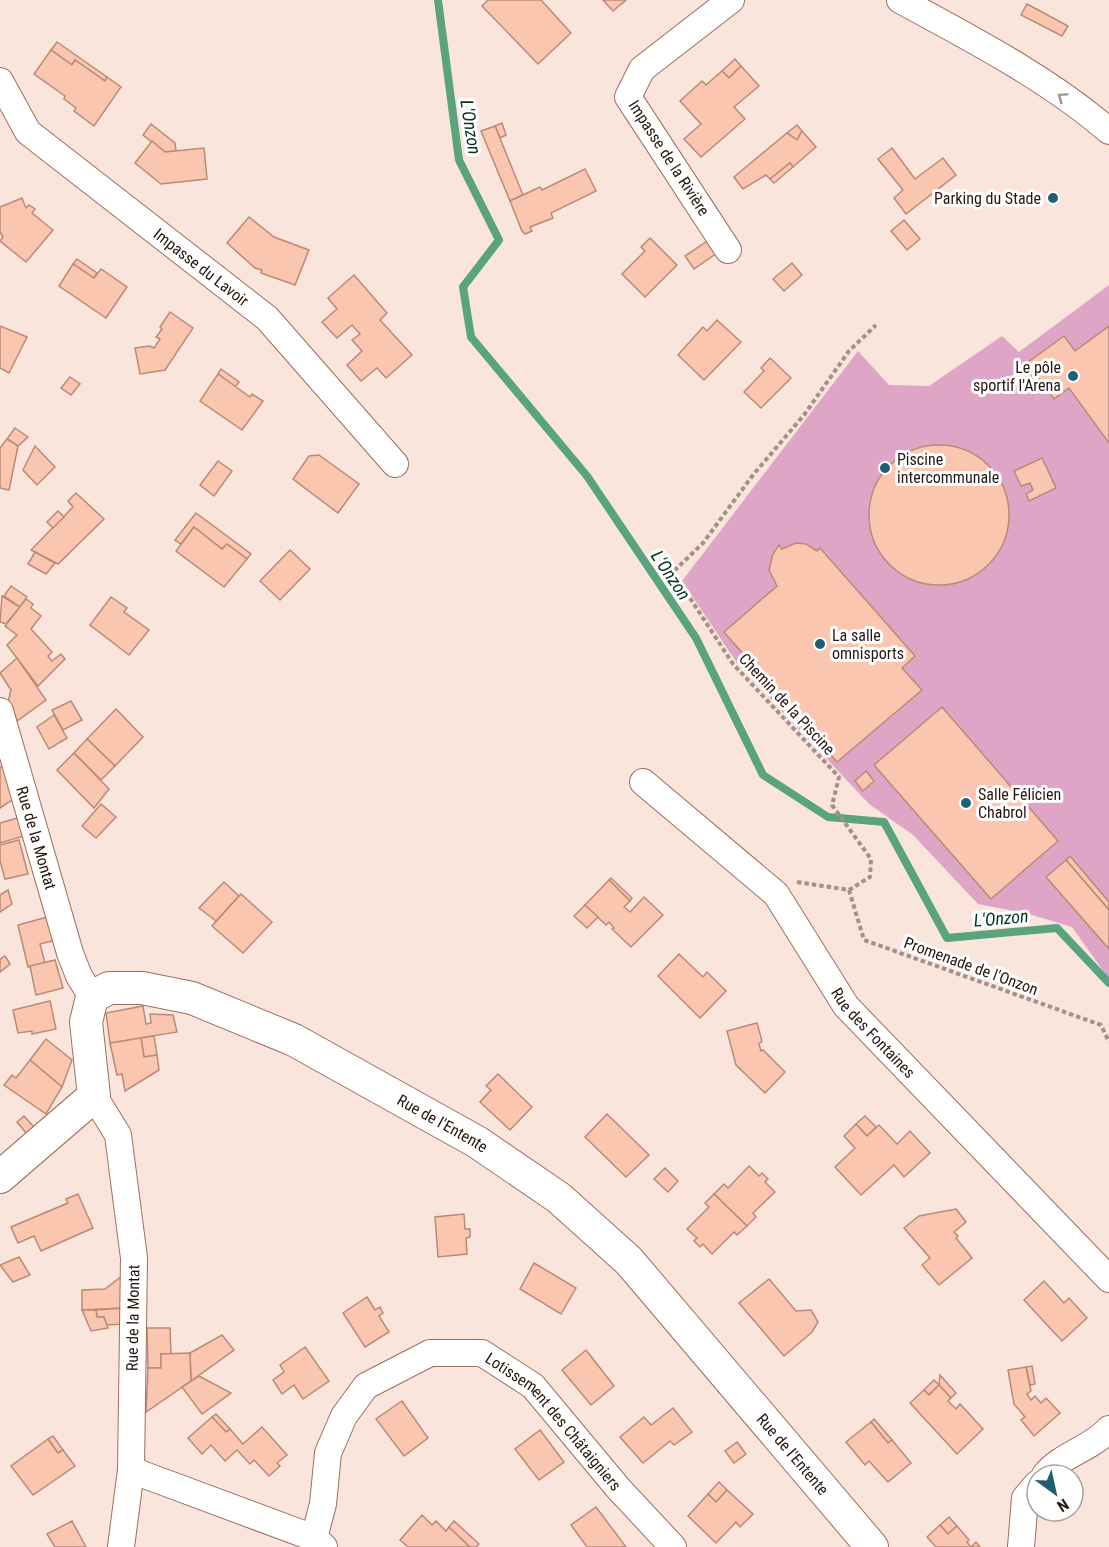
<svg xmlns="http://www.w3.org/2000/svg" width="1109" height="1547" viewBox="0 0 1109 1547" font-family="'Roboto Condensed',sans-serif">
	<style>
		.green { fill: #dfa5c6 }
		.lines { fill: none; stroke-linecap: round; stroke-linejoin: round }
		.stream { stroke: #59a37f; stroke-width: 8 }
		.building { fill: #fac6b0; stroke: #bb8a76; stroke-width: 1.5 }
		.minor-casing { stroke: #9e6f5b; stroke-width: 28 }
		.tertiary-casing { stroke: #9e6f5b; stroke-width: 34 }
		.path { stroke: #a49087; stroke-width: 4; stroke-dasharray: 4.5 3; stroke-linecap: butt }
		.minor { stroke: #fff; stroke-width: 26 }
		.tertiary { stroke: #fff; stroke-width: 32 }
		.oneway { stroke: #9e9693 }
		.poi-dot { fill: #1f5f74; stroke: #fff; stroke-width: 2 }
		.labels { text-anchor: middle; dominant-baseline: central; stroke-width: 6; stroke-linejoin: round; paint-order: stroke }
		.street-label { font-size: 16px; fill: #28160e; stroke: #fff }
		.poi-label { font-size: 16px; fill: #28160e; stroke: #fff; text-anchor: start }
		.water-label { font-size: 18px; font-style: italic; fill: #003321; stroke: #fff }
	</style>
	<rect width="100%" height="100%" fill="#fae5dc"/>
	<!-- green -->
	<path class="green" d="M1109,285V979L1072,927L1025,913L978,904L913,835L869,804L737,663L682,581L858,351L889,385L929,386L1002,336L1019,352Z"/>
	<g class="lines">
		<!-- stream -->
		<path class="stream" d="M438,0L459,160L499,240L463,287L471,337L587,476L696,638L763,775L828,817L884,822L947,938L1057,928L1109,983"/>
	</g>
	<!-- building -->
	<g class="building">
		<path d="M488,0H541L571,33L538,64L482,6Z"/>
		<path d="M603,0H626L613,11Z"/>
		<path d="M1027,4L1068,26L1062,36L1021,15Z"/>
		<path d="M57,42L107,77L105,81L75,60L72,65L51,50Z"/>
		<path d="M51,50L72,65L75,60L105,81L107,77L121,87L94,126L74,111L76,108L64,99L65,96L34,74Z"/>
		<path d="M735,59L741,66L729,78L722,71Z"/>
		<path d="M741,66L759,86L734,107L745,119L701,157L684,139L701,124L680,101L702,81L706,85L722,71L729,78Z"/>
		<path d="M502,123L506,135L500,138L495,126Z"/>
		<path d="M151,124L175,143L176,151L165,152L143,135Z"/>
		<path d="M797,125L802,131L797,140L787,133Z"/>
		<path d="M495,126L523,195L510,201L481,131Z"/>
		<path d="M802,131L816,147L793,167L790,163L770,179L766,175L743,189L734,177L787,133L797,140Z"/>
		<path d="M152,141L165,152L204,148L207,179L161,184L135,163Z"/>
		<path d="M892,148L915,179L943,158L956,175L906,214L894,198L903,190L878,159Z"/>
		<path d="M790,163L793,167L774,183L770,179Z"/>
		<path d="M585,169L596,191L551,213L553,218L530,227L532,231L525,234L522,231L510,201L540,187L542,190Z"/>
		<path d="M22,198L26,208L29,205L35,209L32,213L53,230L26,262L0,241L3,237L0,232V207Z"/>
		<path d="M249,217L274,237L309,250L295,285L261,273L262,270L255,268L227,243Z"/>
		<path d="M904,220L920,239L907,250L891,231Z"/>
		<path d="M650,238L677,265L645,297L622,274L645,251L641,247Z"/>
		<path d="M709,240L717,253L694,269L685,256Z"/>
		<path d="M77,259L97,273L94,278L73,264Z"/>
		<path d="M792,263L802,275L784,291L773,279Z"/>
		<path d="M73,264L94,278L101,269L127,287L106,318L59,286Z"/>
		<path d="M354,275L387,313L380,320L412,355L386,378L377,368L361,381L347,365L362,351L352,340L360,334L352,325L337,338L322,322L337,309L328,298Z"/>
		<path d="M170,312L193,328L165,370L140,374L135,348L150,346L154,348L160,339L156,337L162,329L160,327Z"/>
		<path d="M717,320L741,342L704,380L678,355L703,327L707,331Z"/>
		<path d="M0,326L27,337L9,373L0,368Z"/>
		<path d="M1109,326V443L1069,388L1054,399L1027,363L1064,336L1075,351Z"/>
		<path d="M770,358L791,378L761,408L744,392L764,371L761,368Z"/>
		<path d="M221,369L239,382L235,387L218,374Z"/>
		<path d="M218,374L250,397L252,394L263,401L242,430L200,401Z"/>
		<path d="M70,377L80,384L71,395L61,388Z"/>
		<path d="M15,428L28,437L18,446L7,439Z"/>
		<path d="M7,439L18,446L9,490L0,488V448Z"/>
		<circle cx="939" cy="515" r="70"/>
		<path d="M35,446L55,467L37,485L23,470Z"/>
		<path d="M319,455L359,484L338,513L293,479L309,456Z"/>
		<path d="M1042,458L1056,488L1029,501L1026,494L1033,490L1030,483L1021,486L1014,471Z"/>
		<path d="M218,461L232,471L214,496L200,485Z"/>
		<path d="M76,493L104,519L58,564L31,550L73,507L68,501Z"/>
		<path d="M58,511L64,517L53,528L47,522Z"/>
		<path d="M196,513L251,554L247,559L227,544L222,549L194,527L181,544L175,540Z"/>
		<path d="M194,527L222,549L227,544L247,559L224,587L176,551Z"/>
		<path d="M796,543L806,544L817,551L820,548L915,656L902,668L922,690L837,762L724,632L777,586L769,570L773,554L779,545L782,549Z"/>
		<path d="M290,550L310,569L280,600L260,581Z"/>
		<path d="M35,552L55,563L46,574L28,564Z"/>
		<path d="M11,586L27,597L20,607L4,596Z"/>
		<path d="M2,596L20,607L6,624L0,622Z"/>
		<path d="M111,597L127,608L124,612L149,630L129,655L90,625Z"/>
		<path d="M26,599L33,604L31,608L41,616L31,629L52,652L48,656L52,661L61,654L65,659L38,686L7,645L17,635L5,626Z"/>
		<path d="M17,658L46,700L17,721L8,702L11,690L0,673Z"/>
		<path d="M71,701L82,720L63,730L52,710Z"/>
		<path d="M942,707L1058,841L991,899L874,765Z"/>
		<path d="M116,709L143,737L115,766L87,739Z"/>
		<path d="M54,715L67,738L49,749L37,727Z"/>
		<path d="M87,739L115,766L101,780L74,753Z"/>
		<path d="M74,753L109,789L94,808L57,770Z"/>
		<path d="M5,764L15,798L0,808V767Z"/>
		<path d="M866,771L874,781L863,791L855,781Z"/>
		<path d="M101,804L116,817L96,838L82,826Z"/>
		<path d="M21,817L27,835L0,843V823Z"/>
		<path d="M19,840L28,874L5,879L0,861V845Z"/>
		<path d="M1070,856L1109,902V910L1066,860Z"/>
		<path d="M1066,860L1109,910V949L1046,877Z"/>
		<path d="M611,878L632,898L630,901L609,880Z"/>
		<path d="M609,880L630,901L624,907L630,912L644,897L663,915L631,947L612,929L614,928L609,922L606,925L585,905Z"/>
		<path d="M224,882L239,896L216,921L199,908Z"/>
		<path d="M8,890L12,904L0,912V895Z"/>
		<path d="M241,894L272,922L243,953L212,926Z"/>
		<path d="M585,905L598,917L587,928L574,916Z"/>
		<path d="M51,916L56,940L40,944L45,963L28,967L18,925Z"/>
		<path d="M679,954L703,977L707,972L726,991L700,1018L658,976Z"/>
		<path d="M5,956L10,964L0,972V959Z"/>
		<path d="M55,960L63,988L36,995L30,966Z"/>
		<path d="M50,1001L56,1029L32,1034V1031L18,1033L13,1010Z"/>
		<path d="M143,1006L146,1024L151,1023L150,1014L173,1015L177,1032L110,1043L106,1013Z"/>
		<path d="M757,1023L762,1041L759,1044L761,1051L763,1050L785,1072L765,1093L736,1065L727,1031Z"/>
		<path d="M154,1036L157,1055L144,1057L141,1038Z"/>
		<path d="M141,1038L144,1057L157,1055L159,1070L125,1091L122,1074L117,1075L110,1043Z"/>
		<path d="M46,1039L72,1060L62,1087L30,1060Z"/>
		<path d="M30,1060L62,1087L46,1114L4,1085L12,1075L16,1078Z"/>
		<path d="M498,1074L532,1107L510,1130L480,1102L491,1090L486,1086Z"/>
		<path d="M607,1114L649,1155L626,1177L585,1137Z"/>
		<path d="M24,1116L34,1127L27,1134L17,1122Z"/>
		<path d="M865,1116L876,1127L867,1136L856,1124Z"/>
		<path d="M856,1124L867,1136L879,1125L897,1144L910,1131L930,1153L904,1177L894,1165L861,1195L835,1167L855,1148L844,1136Z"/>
		<path d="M749,1166L759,1176L762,1173L768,1179L765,1182L775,1192L753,1213L756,1217L747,1226L714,1194L724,1184L728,1188Z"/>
		<path d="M665,1168L678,1181L668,1192L654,1179Z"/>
		<path d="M78,1194L93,1228L41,1251L34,1236L18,1243L11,1227L68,1203L66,1199Z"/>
		<path d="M714,1194L747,1226L737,1235L734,1232L712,1254L703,1244L700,1247L694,1241L697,1238L687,1229L709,1207L705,1203Z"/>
		<path d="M956,1209L966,1222L954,1232L958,1236L956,1238L972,1258L939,1285L922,1265L930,1258L904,1228L919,1216Z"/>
		<path d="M464,1214L465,1229H470V1237L466,1238L467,1254L438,1257L435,1217Z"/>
		<path d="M19,1257L30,1275L13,1282L0,1265Z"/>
		<path d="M534,1263L576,1288L561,1314L520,1289Z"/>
		<path d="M122,1276L123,1308L82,1310V1290L105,1289Z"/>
		<path d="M769,1279L796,1311L811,1310L818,1322L812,1332L784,1356L739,1303Z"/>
		<path d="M1044,1281L1064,1303L1069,1298L1087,1318L1062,1341L1024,1300Z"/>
		<path d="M367,1297L375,1310L380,1307L383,1313L379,1316L389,1332L365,1347L343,1313Z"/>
		<path d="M123,1308L124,1324L105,1325L104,1317H97L96,1310Z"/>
		<path d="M82,1310H96L97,1317H104L108,1328L91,1331Z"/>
		<path d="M147,1328H170L171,1354H161V1368H148Z"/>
		<path d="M222,1335L234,1350L191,1381L190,1353Z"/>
		<path d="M305,1347L329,1381L303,1399L294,1385L282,1394L273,1380L284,1372L280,1365Z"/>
		<path d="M586,1350L614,1386L591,1405L562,1370Z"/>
		<path d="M190,1353L191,1381L146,1412L148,1368H161V1354Z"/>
		<path d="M1032,1366L1035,1384L1030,1385L1026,1367Z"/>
		<path d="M1026,1367L1031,1391L1027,1394L1031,1400L1035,1396L1041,1403L1046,1398L1060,1413L1034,1436L1021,1420L1025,1417L1014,1404L1008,1370Z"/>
		<path d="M940,1375L956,1393L951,1398L939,1385Z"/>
		<path d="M199,1376L231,1393L202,1414L182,1387Z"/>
		<path d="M934,1380L939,1385L929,1395L924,1390Z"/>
		<path d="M939,1385L951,1398L948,1401L956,1409L960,1404L983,1429L957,1454L910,1403L924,1390L929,1395Z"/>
		<path d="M402,1401L428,1438L404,1456L376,1419Z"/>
		<path d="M673,1408L692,1432L674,1445L670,1441L643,1463L620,1437L644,1417L651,1425Z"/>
		<path d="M216,1414L230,1429L226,1432L212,1417Z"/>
		<path d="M212,1417L226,1432L230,1429L243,1444L262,1427L287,1455L277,1463L280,1466L269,1476L254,1460L250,1464L237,1450L225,1461L211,1445L202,1454L188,1438Z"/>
		<path d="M874,1419L892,1440L888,1443L871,1422Z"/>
		<path d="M871,1422L888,1443L892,1440L911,1463L888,1482L869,1461L865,1465L846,1442Z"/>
		<path d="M540,1430L564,1462L539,1480L515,1449Z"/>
		<path d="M53,1436L63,1450L58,1453L48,1439Z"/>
		<path d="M48,1439L58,1453L63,1450L75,1466L33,1495L11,1466Z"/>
		<path d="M737,1442L746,1454L734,1463L725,1451Z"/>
		<path d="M719,1482L727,1490L716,1502L708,1494Z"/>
		<path d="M727,1490L753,1514L740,1527L736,1522L716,1543L688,1516L708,1494L716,1502Z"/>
		<path d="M596,1507L626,1547H587L571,1525Z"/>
		<path d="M422,1515L432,1525L436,1521L446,1531L449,1527L470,1547H408L400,1540Z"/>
		<path d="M949,1517L957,1526L948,1534L940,1525Z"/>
		<path d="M72,1521L86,1547H55L47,1534Z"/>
		<path d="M454,1521L479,1544L476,1547H470L449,1527Z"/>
		<path d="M940,1525L948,1534L957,1526L969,1540L967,1542L971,1547L976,1542L980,1547H936L927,1537Z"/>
	</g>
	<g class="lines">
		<defs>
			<g id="minor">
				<path d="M900,0C970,38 1049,79 1109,131"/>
				<path id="s1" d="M0,81L28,132L267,318L395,464"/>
				<path d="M728,250L628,97L642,69L731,0"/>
				<path id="s2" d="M0,711L70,953L79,976L92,997"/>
				<path id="s3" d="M643,782L776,894L846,1006L1109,1279"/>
				<path d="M94,1096L118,1135L134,1258L131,1470L121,1547"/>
				<path d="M131,1470L314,1538L324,1547"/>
				<path d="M1045,1475C1062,1454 1091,1449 1109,1429"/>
				<path id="s4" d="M314,1538L323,1504L328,1453L344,1416L366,1386L430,1353H482L533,1386L618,1488L673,1547"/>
				<path d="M1021,1547L1025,1498L1037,1484"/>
			</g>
			<g id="tertiary">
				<path id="s5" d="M0,1177L94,1096L86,1022L92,997L109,988H142L192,998L294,1040L477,1142L559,1198L629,1261L872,1547"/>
			</g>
		</defs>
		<!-- minor casing -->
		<use href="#minor" class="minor-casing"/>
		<!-- tertiary casing -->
		<use href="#tertiary" class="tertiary-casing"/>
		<!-- path -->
		<g class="path">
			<path d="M797,882L849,890L870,877L871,859L832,805L839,777L733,664L673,572L703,543L753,475L804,415L849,351L876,325"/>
			<path d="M849,890L864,940L1101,1025L1109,1042"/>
		</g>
		<!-- minor -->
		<use href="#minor" class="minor"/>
		<!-- tertiary -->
		<use href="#tertiary" class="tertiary"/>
	</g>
	<!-- one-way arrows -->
	<defs><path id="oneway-chevron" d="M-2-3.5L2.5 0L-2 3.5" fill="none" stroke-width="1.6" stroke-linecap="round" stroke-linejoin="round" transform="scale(1.5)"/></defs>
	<use class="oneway" href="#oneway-chevron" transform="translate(1062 97) rotate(-145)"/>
	<!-- markers -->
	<g class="poi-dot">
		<circle cx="1053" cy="198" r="6"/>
		<circle cx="1073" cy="376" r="6"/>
		<circle cx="885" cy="468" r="6"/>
		<circle cx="820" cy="644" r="6"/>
		<circle cx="966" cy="803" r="6"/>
	</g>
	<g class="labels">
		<!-- street labels -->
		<g class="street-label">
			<text transform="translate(669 158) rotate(57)">Impasse de la Rivière</text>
			<text stroke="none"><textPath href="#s1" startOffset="278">Impasse du Lavoir</textPath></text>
			<text transform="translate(787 704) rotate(47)">Chemin de la Piscine</text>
			<text stroke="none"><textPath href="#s2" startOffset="132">Rue de la Montat</textPath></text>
			<text transform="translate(971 966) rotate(20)">Promenade de l'Onzon</text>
			<text stroke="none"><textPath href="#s3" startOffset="344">Rue des Fontaines</textPath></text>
			<text stroke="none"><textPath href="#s5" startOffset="608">Rue de l'Entente</textPath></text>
			<text transform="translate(133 1318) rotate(-89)">Rue de la Montat</text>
			<text stroke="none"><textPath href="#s4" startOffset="388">Lotissement des Châtaigniers</textPath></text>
			<text stroke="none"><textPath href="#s5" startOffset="1094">Rue de l'Entente</textPath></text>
		</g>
		<!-- poi labels -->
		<g class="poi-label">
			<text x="1041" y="198" text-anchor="end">Parking du Stade</text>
			<text x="1061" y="367" text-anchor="end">Le pôle<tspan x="1061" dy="18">sportif l'Arena</tspan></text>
			<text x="897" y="459">Piscine<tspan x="897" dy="18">intercommunale</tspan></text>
			<text x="832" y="635">La salle<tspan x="832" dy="18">omnisports</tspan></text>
			<text x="978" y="794">Salle Félicien<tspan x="978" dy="18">Chabrol</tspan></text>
		</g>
		<!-- water labels -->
		<g class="water-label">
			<text transform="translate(471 127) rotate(81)">L'Onzon</text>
			<text transform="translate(671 575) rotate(56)">L'Onzon</text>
			<text transform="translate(1001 918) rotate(-5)">L'Onzon</text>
		</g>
	</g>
	<!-- north arrow -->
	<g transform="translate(1055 1493) rotate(147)"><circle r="28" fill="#ffffff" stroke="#a9a29f" stroke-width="1.5"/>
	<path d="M0-4.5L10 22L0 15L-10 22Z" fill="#1f5f74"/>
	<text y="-9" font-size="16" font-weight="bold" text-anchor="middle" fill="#28160e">N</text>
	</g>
</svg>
